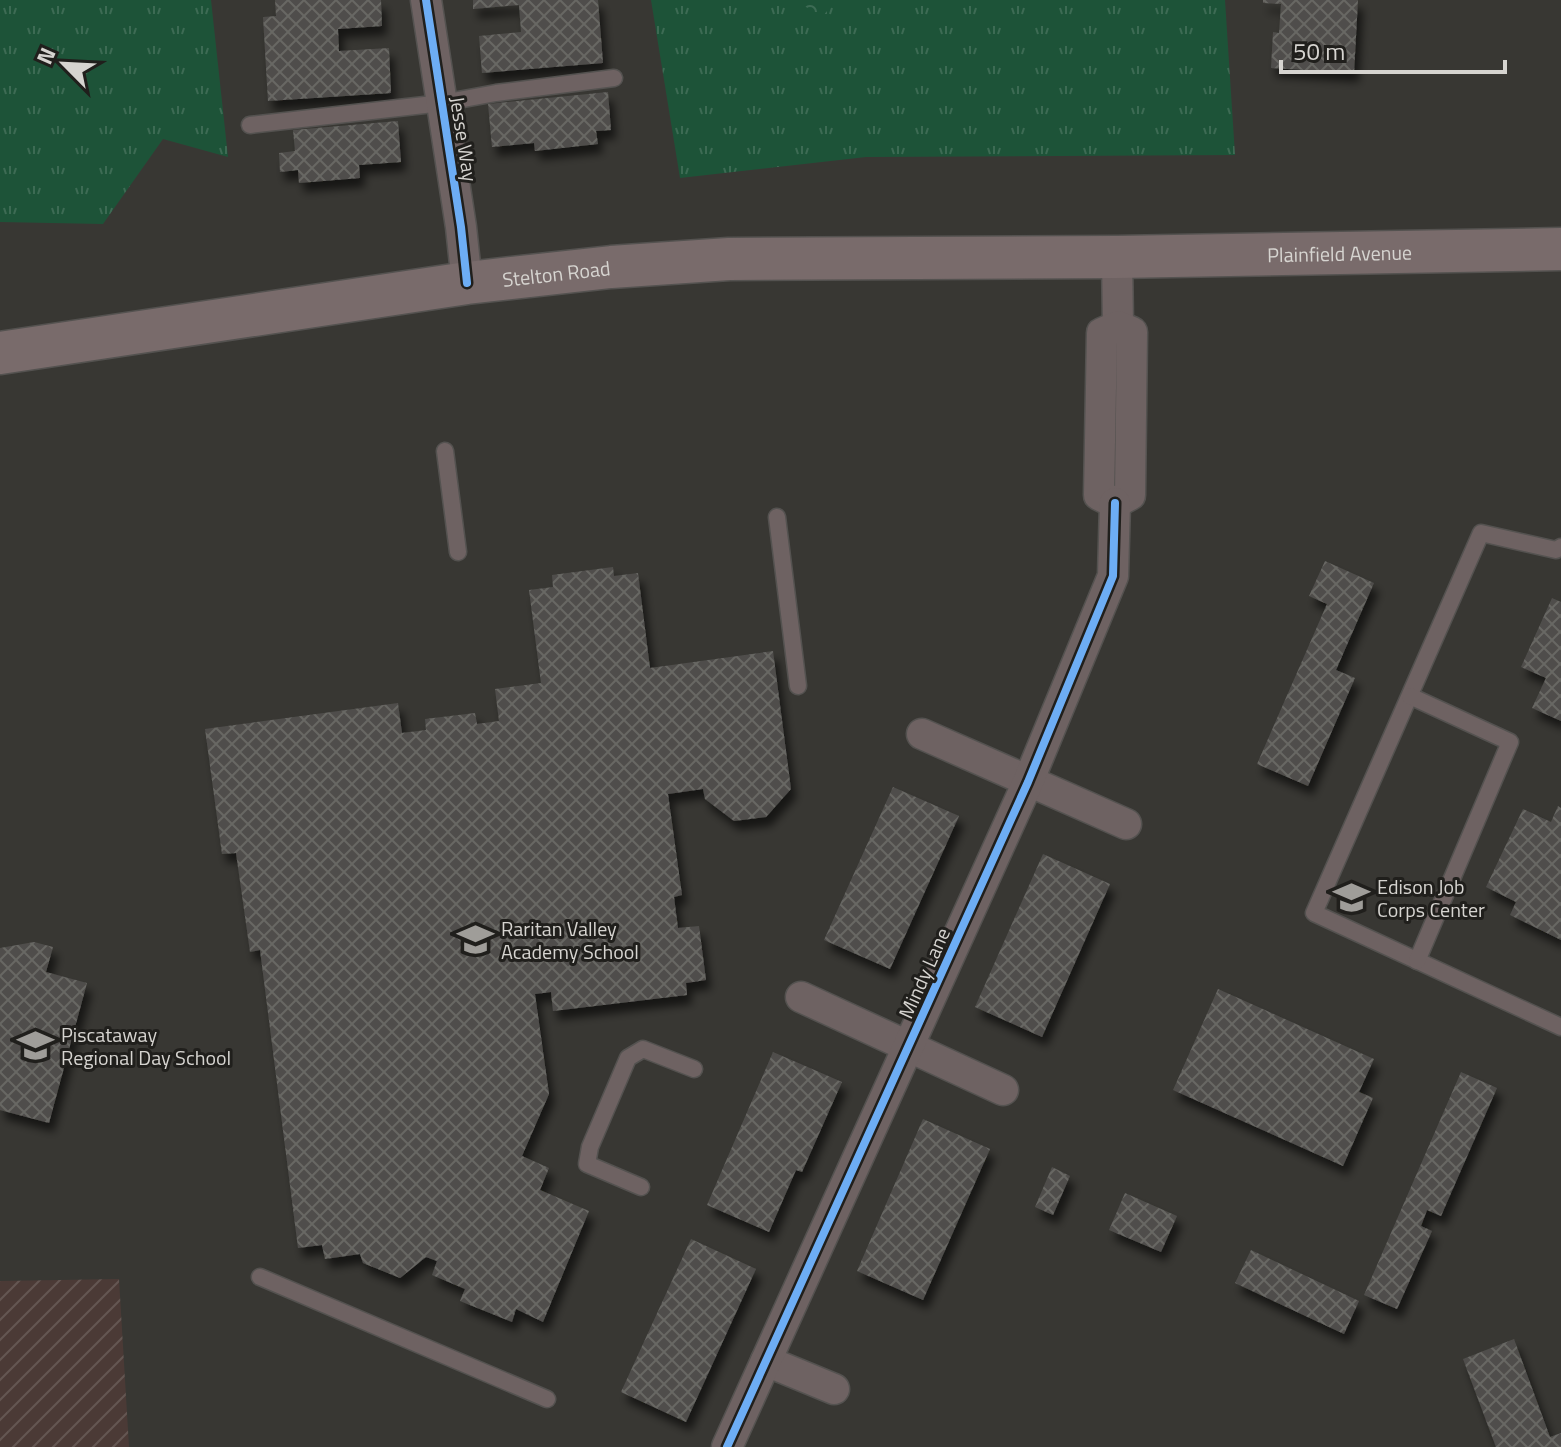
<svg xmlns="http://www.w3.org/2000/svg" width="1561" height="1447" viewBox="0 0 1561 1447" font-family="'Titillium Web',sans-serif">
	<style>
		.industrial { fill: url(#industrial-furrows) }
		.grass { fill: url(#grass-tufts) }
		.park { fill: url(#park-crowns) }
		.building { fill: url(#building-cross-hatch); filter: url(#shadow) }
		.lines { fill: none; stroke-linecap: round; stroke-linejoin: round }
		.service-casing { stroke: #545250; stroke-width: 19 }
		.minor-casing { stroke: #545250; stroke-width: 33 }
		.secondary-casing { stroke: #545250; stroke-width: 45 }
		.service { stroke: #6e6262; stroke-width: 16 }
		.minor { stroke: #6e6262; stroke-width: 30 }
		.secondary { stroke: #796b6b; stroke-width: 42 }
		.cycleway-casing { stroke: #201f1c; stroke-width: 13 }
		.cycleway { stroke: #6dadf4; stroke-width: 8 }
		.labels { text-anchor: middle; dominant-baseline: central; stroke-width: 6; stroke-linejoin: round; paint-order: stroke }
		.street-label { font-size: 20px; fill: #d6d4d0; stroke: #201f1c }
		.poi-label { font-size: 20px; fill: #d6d4d0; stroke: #201f1c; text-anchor: start }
	</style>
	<defs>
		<pattern id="industrial-furrows" width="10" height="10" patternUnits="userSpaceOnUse" patternTransform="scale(2)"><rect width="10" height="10" fill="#4b3a36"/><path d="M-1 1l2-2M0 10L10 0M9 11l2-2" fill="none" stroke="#645652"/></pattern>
		<pattern id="grass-tufts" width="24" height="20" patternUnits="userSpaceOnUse" patternTransform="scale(2)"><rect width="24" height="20" fill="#1d5338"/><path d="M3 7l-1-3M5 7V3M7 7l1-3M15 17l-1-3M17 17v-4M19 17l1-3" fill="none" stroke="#3d6b54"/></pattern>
		<pattern id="park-crowns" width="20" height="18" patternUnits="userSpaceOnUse" patternTransform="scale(2)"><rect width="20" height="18" fill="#1d5338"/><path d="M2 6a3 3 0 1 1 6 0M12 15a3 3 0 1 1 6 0" fill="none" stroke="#3d6b54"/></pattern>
		<pattern id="building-cross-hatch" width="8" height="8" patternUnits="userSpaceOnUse" patternTransform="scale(2)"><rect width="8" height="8" fill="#4f4e4b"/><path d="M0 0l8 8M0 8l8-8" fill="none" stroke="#686764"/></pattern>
		<filter id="shadow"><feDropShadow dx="5" dy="9" stdDeviation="4" flood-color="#0009"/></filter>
	</defs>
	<rect width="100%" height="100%" fill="#383733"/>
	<!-- industrial -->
	<path class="industrial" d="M119,1279L129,1447H0V1281Z"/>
	<!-- grass -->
	<g class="grass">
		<path d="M0,0H211L228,157L163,139L103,224L0,222Z"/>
		<path d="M651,0H1225L1235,155L866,157L680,178Z"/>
	</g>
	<!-- park -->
	<path class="park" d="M798,0H837L820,19Z"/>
	<!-- building -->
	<g class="building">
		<path d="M275,0H381L382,26L338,29L339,51L389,48L391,93L268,101L263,17L276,16Z"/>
		<path d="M473,0H598L603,63L482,73L479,36L521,32L519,5L473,9Z"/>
		<path d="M1263,0H1358L1354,73L1271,68L1273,32L1279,33L1281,4L1263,3Z"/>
		<path d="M608,92L611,130L596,131L598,144L535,151L534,143L492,147L488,104Z"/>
		<path d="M398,121L401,162L359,165L360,178L299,183L298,170L280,172L279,153L295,151L293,130Z"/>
		<path d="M1325,561L1374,583L1336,670L1355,678L1308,786L1257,764L1327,604L1309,596Z"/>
		<path d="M613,567L614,576L638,573L650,668L773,651L791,789L766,817L734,821L705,799L703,789L668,794L682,895L674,897L678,928L699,926L706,980L686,983L687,995L553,1011L551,992L535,994L549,1094L522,1156L549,1168L540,1190L589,1211L543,1322L516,1309L512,1322L460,1301L465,1289L432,1275L437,1261L426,1257L400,1278L363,1263L360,1254L325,1259L322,1245L298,1248L260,950L250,952L236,853L222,854L205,729L398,703L402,733L426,730L425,719L475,713L477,724L499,721L495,689L541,683L529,590L553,587L552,575Z"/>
		<path d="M1552,598L1561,602V721L1532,708L1546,678L1521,667Z"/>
		<path d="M893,787L959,816L890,969L824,940Z"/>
		<path d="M1558,806L1561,808V940L1510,915L1516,902L1486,887L1523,809L1551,822Z"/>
		<path d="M1043,854L1110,884L1042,1037L975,1007Z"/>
		<path d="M34,942L53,947L46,972L87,983L49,1123L0,1110V948Z"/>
		<path d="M1218,989L1374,1059L1359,1092L1373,1098L1343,1166L1173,1090Z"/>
		<path d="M773,1052L842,1082L802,1172L796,1170L769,1232L707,1205Z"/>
		<path d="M1461,1072L1497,1088L1441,1216L1427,1210L1421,1226L1432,1231L1397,1309L1364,1295Z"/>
		<path d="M923,1119L990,1149L923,1300L857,1271Z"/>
		<path d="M1052,1167L1070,1176L1053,1215L1035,1207Z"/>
		<path d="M1125,1193L1177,1216L1161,1252L1109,1230Z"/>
		<path d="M691,1239L756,1269L686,1422L621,1392Z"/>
		<path d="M1251,1250L1359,1301L1344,1334L1235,1283Z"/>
		<path d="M1514,1339L1550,1437L1561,1433V1447H1496L1463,1359Z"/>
	</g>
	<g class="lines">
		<defs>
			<g id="service">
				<path d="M250,125L442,103L496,93L614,78"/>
				<path d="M445,451L458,552"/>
				<path d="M777,517L798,686"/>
				<path d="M1561,547L1556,550L1481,533L1314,913L1561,1027"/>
				<path d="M1410,696L1510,742L1417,961"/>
				<path d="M641,1187L587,1164L590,1147L628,1058L643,1049L694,1069"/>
				<path d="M260,1277L547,1399"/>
			</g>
			<g id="minor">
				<path d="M426,0L461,227L467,283"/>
				<path d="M1117,257L1118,326"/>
				<path d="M1118,326L1132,332L1130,495L1115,503L1099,495L1102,333Z"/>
				<path d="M922,734L1126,824"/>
				<path d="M801,997L1003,1090"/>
				<path d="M766,1361L834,1389"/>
				<path d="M727,1447L1028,782L1113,576L1115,503"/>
			</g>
			<g id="secondary">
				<path id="s1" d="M0,353L467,283L611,267L729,259L1117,257L1561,249"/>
			</g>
		</defs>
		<!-- service casing -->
		<use href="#service" class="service-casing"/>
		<!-- minor casing -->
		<use href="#minor" class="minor-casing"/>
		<!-- secondary casing -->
		<use href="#secondary" class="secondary-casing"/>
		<!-- service -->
		<use href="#service" class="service"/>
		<!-- minor -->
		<use href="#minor" class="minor"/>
		<!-- secondary -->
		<use href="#secondary" class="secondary"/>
		<defs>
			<g id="cycleway">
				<path d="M426,0L461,227L467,283"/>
				<path d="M727,1447L1028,782L1113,576L1115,503"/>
			</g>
		</defs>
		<!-- cycleway casing -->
		<use href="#cycleway" class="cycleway-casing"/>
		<!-- cycleway -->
		<use href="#cycleway" class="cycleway"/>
	</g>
	<!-- icons -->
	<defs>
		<symbol id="university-bare" viewBox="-9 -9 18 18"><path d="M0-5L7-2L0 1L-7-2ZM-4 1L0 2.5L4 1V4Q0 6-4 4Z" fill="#9f9d99" stroke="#201f1c" stroke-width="2.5" paint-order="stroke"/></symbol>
		<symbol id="school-bare" viewBox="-9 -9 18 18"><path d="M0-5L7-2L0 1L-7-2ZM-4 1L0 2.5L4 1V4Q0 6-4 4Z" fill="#9f9d99" stroke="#201f1c" stroke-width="2.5" paint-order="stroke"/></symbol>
	</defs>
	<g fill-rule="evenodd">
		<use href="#university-bare" x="1326" y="872" width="51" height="51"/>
		<use href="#school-bare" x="450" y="914" width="51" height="51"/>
		<use href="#school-bare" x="10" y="1020" width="51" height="51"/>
	</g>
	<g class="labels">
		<!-- street labels -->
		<g class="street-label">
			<text transform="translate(464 139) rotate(81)">Jesse Way</text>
			<text stroke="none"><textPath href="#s1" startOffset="1346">Plainfield Avenue</textPath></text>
			<text stroke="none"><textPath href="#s1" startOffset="562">Stelton Road</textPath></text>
			<text transform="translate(924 973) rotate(-66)">Mindy Lane</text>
		</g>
		<!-- poi labels -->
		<g class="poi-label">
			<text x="1377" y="886">Edison Job<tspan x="1377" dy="23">Corps Center</tspan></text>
			<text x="501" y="928">Raritan Valley<tspan x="501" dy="23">Academy School</tspan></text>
			<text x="61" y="1034">Piscataway<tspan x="61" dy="23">Regional Day School</tspan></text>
		</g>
	</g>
	<!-- north arrow -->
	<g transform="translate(64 64) rotate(294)" stroke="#201f1c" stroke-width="6" paint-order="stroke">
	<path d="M0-6L14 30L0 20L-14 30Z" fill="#d6d4d0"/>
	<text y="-12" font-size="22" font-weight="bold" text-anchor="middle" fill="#d6d4d0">N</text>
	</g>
	<!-- scale -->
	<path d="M1281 60v12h224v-12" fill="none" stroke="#d6d4d0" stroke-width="4"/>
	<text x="1293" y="60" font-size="24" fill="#d6d4d0" stroke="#201f1c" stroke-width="6" paint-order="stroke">50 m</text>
</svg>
